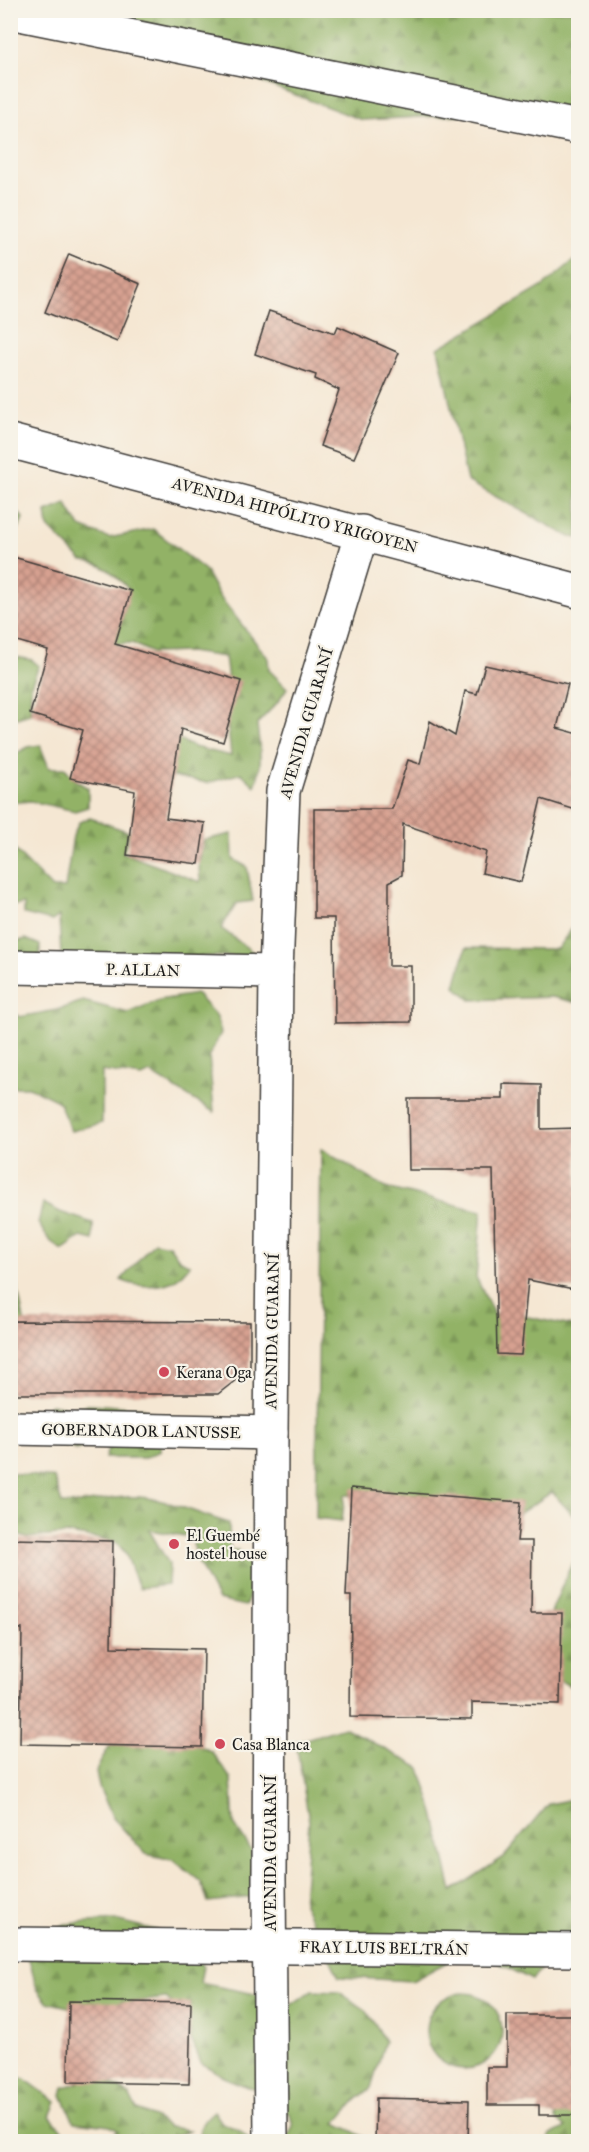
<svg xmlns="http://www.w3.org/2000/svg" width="589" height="2152" viewBox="0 0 589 2152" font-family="'IM FELL Great Primer',serif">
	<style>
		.forest { fill: url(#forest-firs); stroke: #576741; stroke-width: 1.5 }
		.building { fill: url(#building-cross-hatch) }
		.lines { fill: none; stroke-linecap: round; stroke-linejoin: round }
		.street-casing { stroke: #3d3a37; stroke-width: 36 }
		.secondary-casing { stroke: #3d3a37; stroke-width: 36 }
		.street { stroke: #fff; stroke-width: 33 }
		.secondary { stroke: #fff; stroke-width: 33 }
		.poi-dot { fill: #d1495b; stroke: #f7f3e8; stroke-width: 2 }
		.labels { text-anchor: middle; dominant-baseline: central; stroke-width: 4.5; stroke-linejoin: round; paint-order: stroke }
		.street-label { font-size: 16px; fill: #1c1c1c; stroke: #f7f3e8 }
		.poi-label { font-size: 16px; fill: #1c1c1c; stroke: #f7f3e8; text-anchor: start }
	</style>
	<defs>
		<pattern id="forest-firs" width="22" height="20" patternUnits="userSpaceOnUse" patternTransform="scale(1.5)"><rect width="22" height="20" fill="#92b266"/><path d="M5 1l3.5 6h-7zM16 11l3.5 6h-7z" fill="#7d9858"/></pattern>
		<pattern id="building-cross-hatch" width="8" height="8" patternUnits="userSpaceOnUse" patternTransform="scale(1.5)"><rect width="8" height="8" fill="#d7a191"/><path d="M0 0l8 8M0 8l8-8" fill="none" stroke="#ae8276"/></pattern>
	</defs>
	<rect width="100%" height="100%" fill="#f7f3e8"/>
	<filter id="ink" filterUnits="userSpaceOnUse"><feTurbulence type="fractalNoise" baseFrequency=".0167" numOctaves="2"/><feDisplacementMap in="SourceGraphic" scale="12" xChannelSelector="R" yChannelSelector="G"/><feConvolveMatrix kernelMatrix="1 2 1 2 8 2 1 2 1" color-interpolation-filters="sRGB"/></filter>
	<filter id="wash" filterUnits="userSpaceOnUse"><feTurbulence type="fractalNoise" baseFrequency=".008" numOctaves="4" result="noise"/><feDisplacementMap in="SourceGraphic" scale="24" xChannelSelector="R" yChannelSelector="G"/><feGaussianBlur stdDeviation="1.35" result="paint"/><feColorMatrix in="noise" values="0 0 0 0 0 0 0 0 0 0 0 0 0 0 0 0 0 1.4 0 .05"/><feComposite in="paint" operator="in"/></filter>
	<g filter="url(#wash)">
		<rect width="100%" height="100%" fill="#f5e7d3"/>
		<!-- forest -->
		<g class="forest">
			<path d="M59,11H578V137L555,110L362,120L83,15Z"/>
			<path d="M578,257V538L570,537L467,481L438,348L542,287Z"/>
			<path d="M11,504L23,518L19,528L11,525Z"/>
			<path d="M66,504L80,527L109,538L153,529L205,570L220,597L268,658L269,670L287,688L277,703L257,724C259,748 264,762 255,786L241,773L208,783L171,776L160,731L194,747L231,756L227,718L228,680L225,657L189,652L152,653L132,643L115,644L130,591C116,575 103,562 82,561L48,527L46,512Z"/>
			<path d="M11,656L32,660L39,666L31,685L30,714L17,718L11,717Z"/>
			<path d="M10,742L15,754L28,747L40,745L49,768H65L76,781L88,788V807L75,811L30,801L11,803Z"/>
			<path d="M90,818L129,832L123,853L200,882L199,864L204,840L232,834L233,859L247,867L253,901L237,903L221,928L258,956L61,958L59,916L52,921L24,914V904L11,906L10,845L52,888H65L73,836L79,822Z"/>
			<path d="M578,920V1003L552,997L471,1000L455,986L466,948L557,949Z"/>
			<path d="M26,939L40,945V959L56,975L45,986L36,981L11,978V943Z"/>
			<path d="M196,994L217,1017L221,1033L209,1056L214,1112L150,1073L142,1077L102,1071V1123L71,1131L58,1101L29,1087H11V1009L19,1017L57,1010L83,1001L128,1013L159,1000Z"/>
			<path d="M321,1149L386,1188L482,1211L476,1277L499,1325L523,1316L578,1327V1521L552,1492L514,1517L493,1502L345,1495L342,1521L316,1518Z"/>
			<path d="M43,1203L60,1212L93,1223V1240L81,1237L62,1250L49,1240L38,1223Z"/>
			<path d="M154,1242L169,1245L179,1259L190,1265C185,1270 179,1279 173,1281C157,1288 136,1287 121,1280Z"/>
			<path d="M10,1278L17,1286L26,1330L11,1331Z"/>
			<path d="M51,1404L71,1408L91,1404L143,1408L152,1414L162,1425L164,1431L160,1451L145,1458H105L108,1449L97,1441L76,1450L36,1422L43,1410Z"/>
			<path d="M11,1473L54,1478L62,1504C84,1505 104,1498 126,1497C162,1495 195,1514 229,1523L230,1550H238L258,1575L245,1606L218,1600L199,1564L191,1537L149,1530L169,1564L168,1585L139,1588L126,1554L115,1541L68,1534L27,1538L11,1533Z"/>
			<path d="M578,1562V1690H577L533,1666L553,1607L572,1563Z"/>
			<path d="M344,1727L420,1768L434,1813L452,1891L504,1857L549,1804L578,1798V1948L556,1950L532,1980L471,1949L412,1981L339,1977L303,1904L309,1821L296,1742Z"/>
			<path d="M194,1742L212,1752L231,1779L234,1824L252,1851L251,1897L208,1902L201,1882L173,1860L146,1854L113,1818L99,1787L96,1771L109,1746Z"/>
			<path d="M115,1920L179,1936L203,1966L200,1983L255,1994L283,2010L312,1991L339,1992L366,2010L385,2041L371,2088L355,2101L336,2123L372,2141H285L293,2127L290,2114L280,2108L260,2089L248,2087L228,2079L201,2063L179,2009L166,1998L77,2009L47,2002L37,1989L28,1956L44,1935L65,1924Z"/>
			<circle cx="464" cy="2031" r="38"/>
			<path d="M95,2074L129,2094L137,2110L154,2117L169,2127L189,2130L168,2139L152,2141H99L119,2131L110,2126L74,2122L62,2095L64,2087L75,2084Z"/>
			<path d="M11,2076L25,2079L56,2102L50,2116L62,2130L56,2139L11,2141Z"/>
			<path d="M578,2081V2141L548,2142L551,2134L566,2128L556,2119L559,2100Z"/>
			<path d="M214,2111L222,2123L239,2130L251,2141H201C197,2128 203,2120 214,2111Z"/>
		</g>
		<g id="blocks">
			<!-- building -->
			<g class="building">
				<path d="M69,254L141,284L117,342L45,312Z"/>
				<path d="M269,311L335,333L338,326L399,353L354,458L320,446L339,390L315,379L316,375L255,354Z"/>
				<path d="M10,556L131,591L115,644L241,681L223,742L181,729L166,818L205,823L199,864L127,855L135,791L70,778L83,730L30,714L48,650L10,639Z"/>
				<path d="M485,665L568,684L557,728L579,734V811L541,799L521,882L482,873L486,852L403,824L402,875L389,882V966H411V1022L335,1023L334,918H314V809H392L408,760L420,764L430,721L455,736L465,691L477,694Z"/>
				<path d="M503,1084L541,1085V1129L577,1128L579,1290L528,1280L521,1355L497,1354L493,1170H409L408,1099H503Z"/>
				<path d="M10,1321L250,1322V1369L218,1394H10Z"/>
				<path d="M351,1488L521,1502L517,1541H532L531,1613H562L560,1704L472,1702V1719L350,1717L351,1596H346Z"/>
				<path d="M10,1539L113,1541L111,1647L204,1649L202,1747L20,1744L22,1629L10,1628Z"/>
				<path d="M69,2001L191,2003L189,2084L68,2082Z"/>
				<path d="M507,2015H579V2115H539V2105H487V2067H507Z"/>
				<path d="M376,2098L469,2100L468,2142H375Z"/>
			</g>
		</g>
	</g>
	<g filter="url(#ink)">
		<use href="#blocks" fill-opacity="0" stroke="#3d3a37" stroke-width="1.5"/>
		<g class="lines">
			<defs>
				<g id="street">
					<path d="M10,12L578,127"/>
					<path d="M10,967L276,972"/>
					<path d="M10,1428L271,1433"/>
					<path d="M10,1944L578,1950"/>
				</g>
				<g id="secondary">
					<path d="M10,441L578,591"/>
					<path d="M271,2142L269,1880L271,1433L276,972L283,791L362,532"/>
				</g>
			</defs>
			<!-- street casing -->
			<use href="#street" class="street-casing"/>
			<!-- secondary casing -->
			<use href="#secondary" class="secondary-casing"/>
			<!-- street -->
			<use href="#street" class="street"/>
			<!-- secondary -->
			<use href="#secondary" class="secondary"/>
		</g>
	</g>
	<!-- markers -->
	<g class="poi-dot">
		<circle cx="164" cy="1372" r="6"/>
		<circle cx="174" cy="1544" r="6"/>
		<circle cx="220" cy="1744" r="6"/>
	</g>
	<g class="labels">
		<!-- street labels -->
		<g class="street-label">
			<text transform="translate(295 515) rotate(15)">AVENIDA HIPÓLITO YRIGOYEN</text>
			<text transform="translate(306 723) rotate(-74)">AVENIDA GUARANÍ</text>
			<text transform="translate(143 970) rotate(1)">P. ALLAN</text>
			<text transform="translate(272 1331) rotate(-89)">AVENIDA GUARANÍ</text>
			<text transform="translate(141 1431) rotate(1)">GOBERNADOR LANUSSE</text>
			<text transform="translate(270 1853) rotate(-90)">AVENIDA GUARANÍ</text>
			<text transform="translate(384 1948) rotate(1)">FRAY LUIS BELTRÁN</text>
		</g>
		<!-- poi labels -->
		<g class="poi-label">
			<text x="176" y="1372">Kerana Oga</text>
			<text x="186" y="1535">El Guembé<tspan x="186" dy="18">hostel house</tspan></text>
			<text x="232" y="1744">Casa Blanca</text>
		</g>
	</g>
	<!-- margin -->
	<rect width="589" height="2152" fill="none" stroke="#f7f3e8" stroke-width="36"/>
</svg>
